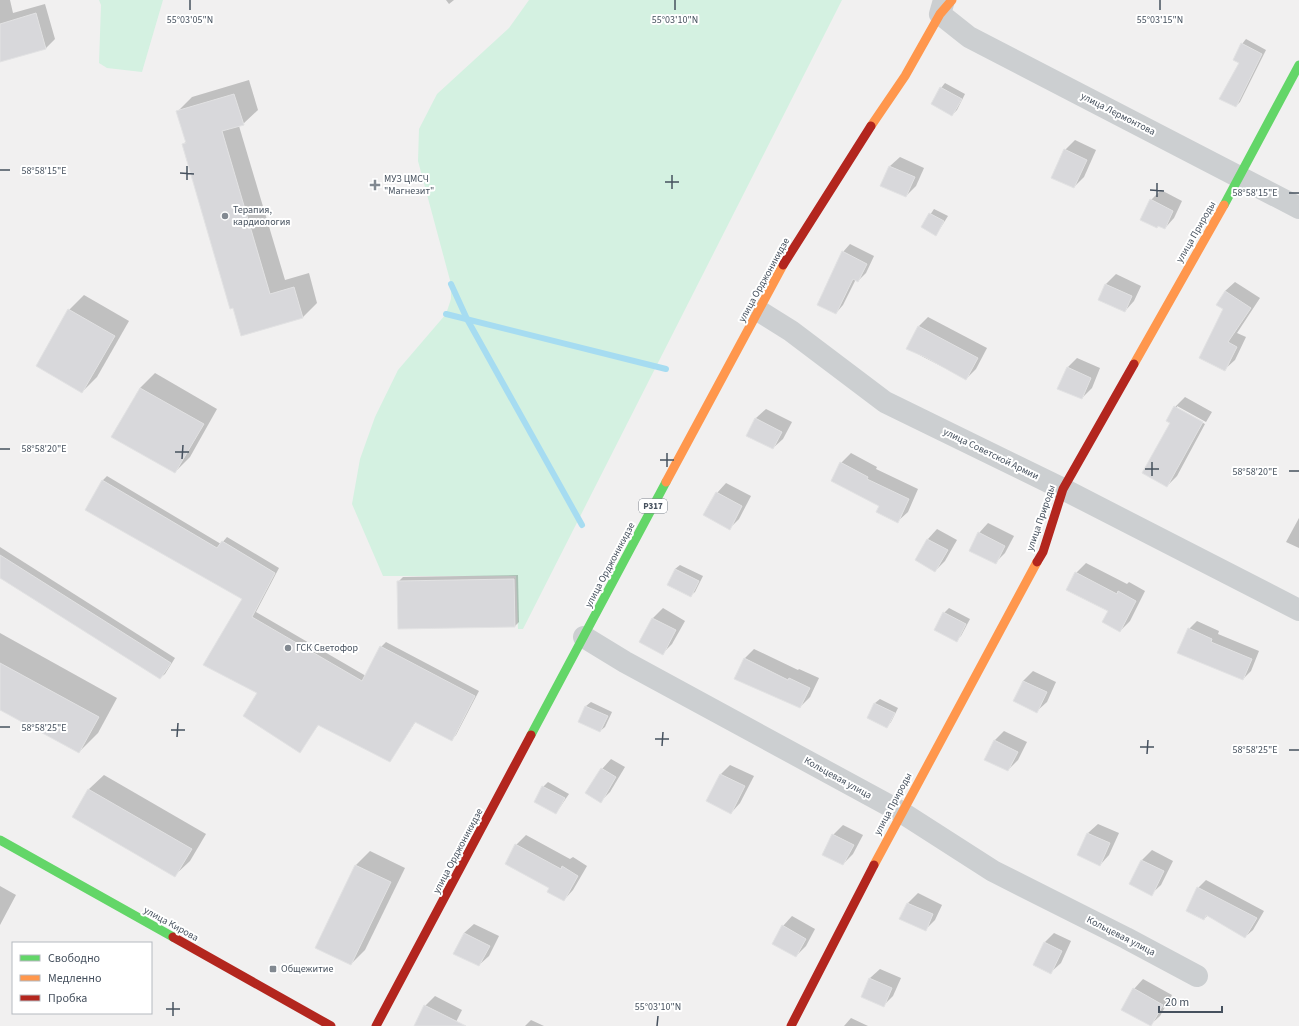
<svg xmlns="http://www.w3.org/2000/svg" width="1299" height="1026" viewBox="0 0 1299 1026" font-family="'Source Sans 3',sans-serif">
	<style>
		.green { fill: #d4f1e1 }
		.shadow { fill: #0003 }
		.lines { fill: none; stroke-linecap: round; stroke-linejoin: round }
		.stream { stroke: #a6dcf1; stroke-width: 6 }
		.building { fill: #d8d8db; stroke: #e2e2e3 }
		.street { stroke: #cccfd1; stroke-width: 22 }
		.fast { stroke: #63d668; stroke-width: 9 }
		.slow { stroke: #ff974d; stroke-width: 9 }
		.jam { stroke: #b3261e; stroke-width: 9 }
		.ticks { fill: none; stroke: #46515e; stroke-width: 1.5 }
		.poi-dot { fill: #828991; stroke: #fff; stroke-width: 1.5 }
		.labels { text-anchor: middle; dominant-baseline: central; stroke-width: 4; stroke-linejoin: round; paint-order: stroke }
		.shield { fill: #fff; stroke: #7e858e; stroke-width: 1 }
		.shield-label { font-size: 9px; font-weight: bold; fill: #46515e }
		.street-label { font-size: 10px; fill: #46515e; stroke: #fff }
		.poi-label { font-size: 10px; fill: #46515e; stroke: #fff; text-anchor: start }
		.ticks-label { font-size: 10px; text-anchor: middle; fill: #46515e; stroke: #fff; stroke-width: 4; stroke-linejoin: round; paint-order: stroke }
	</style>
	<rect width="100%" height="100%" fill="#f1f0f0"/>
	<!-- green -->
	<g class="green">
		<path d="M99,0H163L142,72L107,68L99,63L101,5Z"/>
		<path d="M529,0H842L523,629H518L516,576H383L352,504L360,459L375,417L398,370L446,314L451,299V284L418,161L419,129L437,94L509,28Z"/>
	</g>
	<!-- shadow -->
	<g class="shadow">
		<path d="M0,0H10L13,13L45,4L55,39L45,49L0,61Z"/>
		<path d="M446,0H454L449,4Z"/>
		<path d="M1246,39L1266,50L1240,102L1236,106L1242,44Z"/>
		<path d="M249,80L258,110L243,124L239,126L285,280L309,273L317,303L303,317L242,335L183,145L186,141L177,112L192,97Z"/>
		<path d="M945,83L965,94L957,110L952,115L941,88Z"/>
		<path d="M1075,140L1096,150L1084,177L1074,187L1065,150Z"/>
		<path d="M900,157L924,168L916,186L906,196L881,185L890,166Z"/>
		<path d="M1161,190L1182,201L1174,218L1165,228L1151,200Z"/>
		<path d="M934,209L948,216L936,235L922,227Z"/>
		<path d="M850,244L874,256L866,273L858,281L856,279L843,305L836,313L843,252Z"/>
		<path d="M1116,274L1141,286L1134,301L1125,311L1099,299L1106,284Z"/>
		<path d="M1235,282L1260,298L1237,333L1246,337L1235,360L1225,369L1224,309L1225,291Z"/>
		<path d="M84,295L129,321L97,377L82,392L69,310Z"/>
		<path d="M928,317L987,348L976,369L966,379L908,349L919,326Z"/>
		<path d="M1077,358L1100,368L1092,388L1082,398L1067,368Z"/>
		<path d="M155,373L217,409L190,457L175,472L113,436L140,388Z"/>
		<path d="M1185,397L1212,412L1206,422L1177,406V409L1205,424L1177,476L1167,486L1172,423L1175,407Z"/>
		<path d="M766,409L792,422L783,439L773,448L747,435L756,418Z"/>
		<path d="M851,453L877,467L876,469L918,489L908,512L898,521L880,505L841,463Z"/>
		<path d="M107,476L221,544L227,537L279,568L256,612L366,676L381,647L386,642L479,691L456,735L451,740L416,721L390,761L319,724L300,751L258,693L243,599L102,481Z"/>
		<path d="M726,483L751,496L739,519L730,528L717,493Z"/>
		<path d="M1299,518V548L1286,542Z"/>
		<path d="M988,523L1014,536L1005,553L995,563L979,533Z"/>
		<path d="M937,529L957,540L945,561L935,571L916,559L928,539Z"/>
		<path d="M0,547L175,658L165,674L160,678L0,576Z"/>
		<path d="M1086,563L1127,584L1129,582L1145,591L1130,621L1120,631L1109,611L1076,573Z"/>
		<path d="M680,565L703,576L695,592L690,596L675,569Z"/>
		<path d="M518,575L519,622L515,626L398,582L403,577Z"/>
		<path d="M663,608L685,621L672,644L662,654L640,642L653,618Z"/>
		<path d="M949,608L970,619L961,636L956,640L944,613Z"/>
		<path d="M1197,621L1219,631L1218,634L1259,651L1251,671L1243,679L1189,629Z"/>
		<path d="M0,633L117,698L98,733L79,752L0,709Z"/>
		<path d="M754,649L798,670L799,669L819,678L810,697L800,707L744,659Z"/>
		<path d="M1033,671L1056,682L1047,702L1037,711L1015,700L1023,681Z"/>
		<path d="M880,699L898,708L891,722L887,727L868,718L875,703Z"/>
		<path d="M591,702L612,712L605,727L600,731L579,721L586,706Z"/>
		<path d="M1004,731L1027,742L1018,760L1008,770L994,741Z"/>
		<path d="M611,759L625,767L610,792L601,801L602,769Z"/>
		<path d="M730,765L754,776L740,803L731,813L721,774Z"/>
		<path d="M104,775L206,834L190,861L175,875L74,816L89,789Z"/>
		<path d="M548,782L569,794L556,813L543,787Z"/>
		<path d="M1098,824L1119,833L1109,855L1100,865L1078,855L1088,833Z"/>
		<path d="M843,825L863,835L853,854L843,864L833,835Z"/>
		<path d="M526,835L570,859L573,857L587,866L573,890L564,900L551,888L516,845Z"/>
		<path d="M1152,850L1173,861L1161,885L1151,894L1130,884L1142,860Z"/>
		<path d="M370,851L405,868L365,950L351,964L316,947L356,865Z"/>
		<path d="M1206,880L1264,911L1253,930L1245,937L1208,915L1204,919L1198,888Z"/>
		<path d="M0,886L16,895L0,925Z"/>
		<path d="M918,893L942,905L935,920L925,930L901,919L908,903Z"/>
		<path d="M792,916L815,929L806,946L796,956L783,926Z"/>
		<path d="M474,924L499,936L489,956L479,965L464,933Z"/>
		<path d="M1054,933L1071,941L1061,963L1051,972L1045,942Z"/>
		<path d="M880,969L901,978L893,996L883,1006L862,996L870,978Z"/>
		<path d="M1143,979L1172,995L1160,1016L1150,1025L1134,989Z"/>
		<path d="M435,996L462,1010L454,1026H415L425,1006Z"/>
		<path d="M851,1018L868,1026H844Z"/>
		<path d="M531,1020L544,1026H525Z"/>
	</g>
	<g class="lines">
		<!-- stream -->
		<g class="stream">
			<path d="M451,284L467,319L582,525"/>
			<path d="M446,314L666,369"/>
		</g>
	</g>
	<!-- building -->
	<g class="building">
		<path d="M36,13L46,49L0,62V24Z"/>
		<path d="M1241,43L1262,54L1236,107L1219,99L1239,63L1233,60Z"/>
		<path d="M940,87L962,99L952,116L931,104Z"/>
		<path d="M234,94L244,125L222,131L270,294L294,287L303,318L241,336L233,308L230,309L182,144L186,143L176,111Z"/>
		<path d="M1064,149L1087,160L1074,188L1051,178Z"/>
		<path d="M889,166L915,177L906,197L880,186Z"/>
		<path d="M1150,199L1173,211L1165,229L1158,226L1157,228L1140,220Z"/>
		<path d="M929,213L944,221L936,236L921,227Z"/>
		<path d="M842,251L867,264L858,282L853,279L836,314L817,305Z"/>
		<path d="M1105,284L1132,296L1125,312L1098,300Z"/>
		<path d="M1225,291L1251,308L1228,342L1237,347L1225,371L1199,358L1223,309L1216,305Z"/>
		<path d="M68,309L115,336L82,393L36,366Z"/>
		<path d="M918,326L978,358L966,380L925,357L906,349Z"/>
		<path d="M1067,367L1091,378L1082,399L1057,389Z"/>
		<path d="M140,388L204,424L175,473L111,437Z"/>
		<path d="M1174,406L1203,422L1167,487L1142,473L1170,423L1166,421Z"/>
		<path d="M755,418L782,432L773,449L746,436Z"/>
		<path d="M840,462L868,477L867,479L909,499L898,523L876,512L879,506L831,481Z"/>
		<path d="M102,480L217,548L222,541L275,573L252,617L362,681L380,646L475,696L452,741L415,722L390,762L318,725L300,753L243,716L257,693L203,665L242,599L85,510Z"/>
		<path d="M716,492L742,506L730,530L703,515Z"/>
		<path d="M978,532L1005,546L996,564L969,551Z"/>
		<path d="M927,539L948,550L935,572L915,560Z"/>
		<path d="M0,555L171,663L160,679L0,578Z"/>
		<path d="M675,569L699,581L691,597L667,585Z"/>
		<path d="M1075,572L1117,594L1118,591L1136,601L1120,632L1102,622L1108,611L1066,590Z"/>
		<path d="M514,579L515,627L398,629L397,581Z"/>
		<path d="M943,612L966,624L957,642L934,630Z"/>
		<path d="M652,618L676,630L663,655L639,642Z"/>
		<path d="M1188,628L1212,639L1211,642L1252,659L1243,680L1177,653Z"/>
		<path d="M744,658L788,680L789,678L810,688L800,708L734,679Z"/>
		<path d="M0,663L99,717L79,753L0,710Z"/>
		<path d="M1023,681L1047,692L1037,713L1013,701Z"/>
		<path d="M874,703L895,713L887,728L867,718Z"/>
		<path d="M585,706L608,716L600,732L578,722Z"/>
		<path d="M994,740L1018,752L1008,771L984,760Z"/>
		<path d="M601,768L616,777L601,803L585,793Z"/>
		<path d="M720,774L745,786L731,814L706,801Z"/>
		<path d="M542,786L565,798L556,814L534,802Z"/>
		<path d="M88,789L192,849L175,877L72,817Z"/>
		<path d="M1087,833L1110,843L1100,866L1077,855Z"/>
		<path d="M832,834L854,845L843,865L822,855Z"/>
		<path d="M515,844L561,869L562,866L578,876L564,901L547,892L549,888L505,864Z"/>
		<path d="M1141,860L1164,871L1152,896L1129,884Z"/>
		<path d="M355,865L391,882L351,965L315,948Z"/>
		<path d="M1197,887L1257,918L1245,938L1206,915L1204,920L1186,911Z"/>
		<path d="M907,903L933,914L926,931L899,919Z"/>
		<path d="M782,925L806,939L796,957L772,944Z"/>
		<path d="M464,933L490,946L479,966L453,954Z"/>
		<path d="M1044,942L1062,951L1051,974L1033,965Z"/>
		<path d="M869,978L892,988L884,1007L861,997Z"/>
		<path d="M1133,988L1163,1005L1151,1026L1121,1010Z"/>
		<path d="M424,1005L466,1026H414Z"/>
	</g>
	<g class="lines">
		<!-- street -->
		<g class="street">
			<path d="M944,0L940,14L969,37L1299,208"/>
			<path d="M759,311L791,331L885,402L1063,489L1299,610"/>
			<path d="M584,637L625,662L901,812L993,871L1126,938L1197,976"/>
		</g>
		<!-- fast -->
		<g class="fast">
			<path d="M1224,205L1299,65"/>
			<path d="M531,735L666,482"/>
			<path d="M0,840L173,937"/>
		</g>
		<!-- slow -->
		<g class="slow">
			<path d="M871,126L905,76L940,14L952,0"/>
			<path d="M1134,364L1224,205"/>
			<path d="M666,482L783,265"/>
			<path d="M874,865L1037,562"/>
		</g>
		<!-- jam -->
		<g class="jam">
			<path d="M783,265L871,126"/>
			<path d="M1037,562L1043,552L1063,489L1134,364"/>
			<path d="M173,937L331,1026"/>
			<path d="M376,1026L531,735"/>
			<path d="M791,1026L874,865"/>
		</g>
	</g>
	<!-- ticks -->
	<path class="ticks" d="M190,10V0M675,10V0M1160,10V0M0,170H10M180,173L194,174M187,180V166M665,182H679M672,189V175M1150,190L1164,191M1289,193H1299M1157,197V183M0,449H10M175,452H189M182,459L183,445M660,460H674M667,467V453M1145,469H1159M1289,471H1299M1152,476V462M0,727H10M171,730H185M177,737L178,723M655,739H669M662,746L663,732M1140,747H1154M1289,750H1299M1147,754L1148,740M166,1009H180M173,1016V1002M657,1026L658,1016"/>
	<!-- markers -->
	<g class="poi-dot">
		<path d="M373 179h4v4h4v4h-4v4h-4v-4h-4v-4h4z"/>
		<circle cx="225" cy="216" r="4"/>
		<circle cx="288" cy="648" r="4"/>
		<rect x="269" y="965" width="8" height="8" rx="2"/>
	</g>
	<g class="labels">
		<!-- shield labels -->
		<rect class="shield" x="639" y="499" width="28" height="14" rx="3"/>
		<g class="shield-label">
			<text x="653" y="506">Р317</text>
		</g>
		<!-- street labels -->
		<g class="street-label">
			<text transform="translate(1118 114) rotate(27)">улица Лермонтова</text>
			<text transform="translate(1196 232) rotate(-60)">улица Природы</text>
			<text transform="translate(764 280) rotate(-61)">улица Орджоникидзе</text>
			<text transform="translate(991 454) rotate(26)">улица Советской Армии</text>
			<text transform="translate(1041 518) rotate(-71)">улица Природы</text>
			<text transform="translate(610 565) rotate(-62)">улица Орджоникидзе</text>
			<text transform="translate(838 778) rotate(29)">Кольцевая улица</text>
			<text transform="translate(893 804) rotate(-62)">улица Природы</text>
			<text transform="translate(458 851) rotate(-62)">улица Орджоникидзе</text>
			<text transform="translate(171 924) rotate(29)">улица Кирова</text>
			<text transform="translate(1121 936) rotate(27)">Кольцевая улица</text>
		</g>
		<!-- poi labels -->
		<g class="poi-label">
			<text x="384" y="179">МУЗ ЦМСЧ<tspan x="384" dy="12">"Магнезит"</tspan></text>
			<text x="233" y="210">Терапия,<tspan x="233" dy="12">кардиология</tspan></text>
			<text x="296" y="648">ГСК Светофор</text>
			<text x="281" y="969">Общежитие</text>
		</g>
	</g>
	<g class="ticks-label">
		<text x="190" y="23">55°03'05"N</text>
		<text x="675" y="23">55°03'10"N</text>
		<text x="1160" y="23">55°03'15"N</text>
		<text x="44" y="174">58°58'15"E</text>
		<text x="1255" y="196">58°58'15"E</text>
		<text x="44" y="452">58°58'20"E</text>
		<text x="1255" y="475">58°58'20"E</text>
		<text x="44" y="731">58°58'25"E</text>
		<text x="1255" y="753">58°58'25"E</text>
		<text x="658" y="1010">55°03'10"N</text>
	</g>
	<!-- legend -->
	<rect x="12" y="942" width="140" height="72" fill="#ffffff" stroke="#b5b9bf"/>
	<rect x="20" y="955" width="20" height="6" fill="#63d668" stroke="#b5b9bf"/>
	<text x="48" y="962" font-size="12" fill="#46515e">Свободно</text>
	<rect x="20" y="975" width="20" height="6" fill="#ff974d" stroke="#b5b9bf"/>
	<text x="48" y="982" font-size="12" fill="#46515e">Медленно</text>
	<rect x="20" y="995" width="20" height="6" fill="#b3261e" stroke="#b5b9bf"/>
	<text x="48" y="1002" font-size="12" fill="#46515e">Пробка</text>
	<!-- scale -->
	<path d="M1159 1006v6h63v-6" fill="none" stroke="#46515e" stroke-width="2"/>
	<text x="1165" y="1006" font-size="12" fill="#46515e" stroke="#ffffff" stroke-width="3" paint-order="stroke">20 m</text>
</svg>
